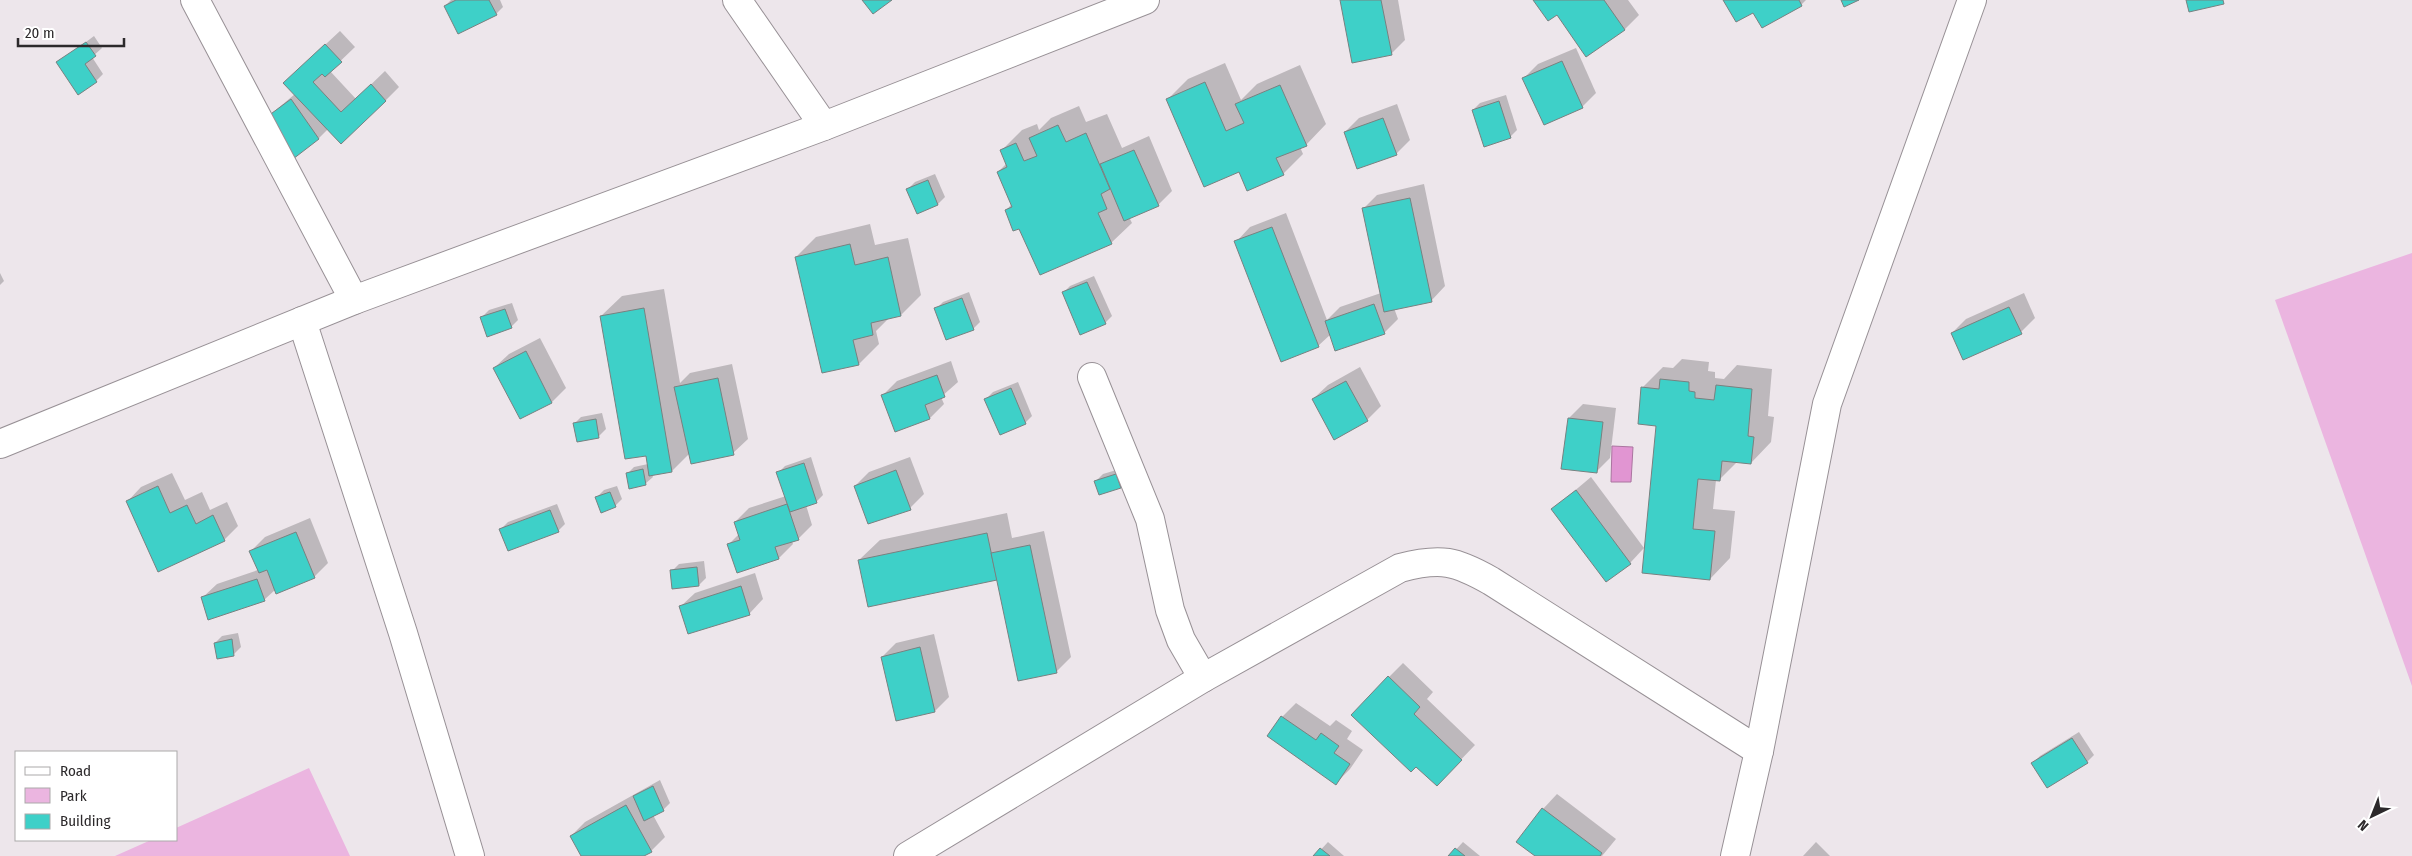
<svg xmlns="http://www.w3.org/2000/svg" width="2412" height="856" viewBox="0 0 2412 856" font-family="'Fira Sans Condensed',sans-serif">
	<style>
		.green { fill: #ebb5e0 }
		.water { fill: #e195d2; stroke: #ab75a0 }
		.shadow { fill: #0003 }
		.building { fill: #3ed0c8; stroke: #788180 }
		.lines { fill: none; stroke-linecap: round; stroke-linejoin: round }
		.minor-casing { stroke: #989196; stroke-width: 30 }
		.tertiary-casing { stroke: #989196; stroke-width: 30 }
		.minor { stroke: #fff; stroke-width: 28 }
		.tertiary { stroke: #fff; stroke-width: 28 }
	</style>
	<rect width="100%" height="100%" fill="#ede6eb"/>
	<!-- green -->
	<g class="green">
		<path d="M2412,253V686L2275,300Z"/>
		<path d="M309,768L350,856H115L151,840H176V828Z"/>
	</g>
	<!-- water -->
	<path class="water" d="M1612,446L1633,447L1631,482H1611Z"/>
	<!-- shadow -->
	<g class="shadow">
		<path d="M451,0H500L503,7L496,14L445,6Z"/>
		<path d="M1341,0H1398L1405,40L1391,54Z"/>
		<path d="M1535,0H1628L1639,15L1625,29L1587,56L1557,14Z"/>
		<path d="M1725,0H1806L1801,5L1753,11Z"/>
		<path d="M340,31L355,47L330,71L356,99L385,71L399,87L385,101L328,129L319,138L265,119L295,94L299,69Z"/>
		<path d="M94,36L102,48L92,57L103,74L96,81L58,63Z"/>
		<path d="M1576,48L1596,93L1582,107L1524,78L1538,64Z"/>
		<path d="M1225,63L1241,100L1257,84L1300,65L1326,124L1306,145L1300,147L1303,154L1283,174L1240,170L1168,99L1188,79Z"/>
		<path d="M1506,95L1517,130L1510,137L1473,110L1480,103Z"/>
		<path d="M1397,104L1410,140L1396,154L1345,132L1359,118Z"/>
		<path d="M1079,106L1086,122L1107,114L1122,148L1149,136L1172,191L1158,205L1129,217L1132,223L1111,243L1020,227L1006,210L1012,204L998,172L1007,163L1001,151L1022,130L1037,124L1039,130L1051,118Z"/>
		<path d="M935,174L945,197L938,204L908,189L915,182Z"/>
		<path d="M1424,184L1445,286L1431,301L1394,308L1398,319L1384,333L1331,334L1318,346L1236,242L1250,227L1286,213L1327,320L1340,307L1381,293L1363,209L1377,195Z"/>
		<path d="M870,224L875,245L908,238L921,295L901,315L889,318L876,331L879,344L859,364L796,257L816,237Z"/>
		<path d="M0,273L4,281L0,285Z"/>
		<path d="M1094,276L1112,316L1105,323L1063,293L1070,286Z"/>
		<path d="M664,289L680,383L690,373L732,364L748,439L733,453H690L672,471L652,474L653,477L645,484L627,474L634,467L648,464L601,316L622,296Z"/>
		<path d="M969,292L980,322L973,329L936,309L943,302Z"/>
		<path d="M2024,293L2035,318L2021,332L1952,333L1966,319Z"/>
		<path d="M512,303L518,320L511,327L482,317L489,310Z"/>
		<path d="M540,338L566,388L552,402L494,368L509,354Z"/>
		<path d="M1682,359L1709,362L1708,371L1715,372V378L1724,379L1737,365L1772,369L1768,416L1774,417L1771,442L1751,463L1738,461L1719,480H1716L1713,509L1735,511L1730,558L1710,579L1642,388L1663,367L1673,368Z"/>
		<path d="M951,361L958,382L941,397L944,404L930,418L883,395L897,381Z"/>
		<path d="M1360,367L1381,406L1367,420L1313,399L1328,385Z"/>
		<path d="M1018,382L1032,416L1025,423L986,399L993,392Z"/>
		<path d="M1583,404L1616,408L1610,458L1596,472L1569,418Z"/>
		<path d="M602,413L606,429L599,436L578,441L574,424L581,417Z"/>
		<path d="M811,457L823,495L816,502L806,505L812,525L798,539L792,541L793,544L779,558L729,544L739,534L735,522L749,508L786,496L778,473L785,466Z"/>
		<path d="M910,457L924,494L910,508L855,486L869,472Z"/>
		<path d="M1123,468L1127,480L1120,487L1096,481L1103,474Z"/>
		<path d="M172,473L185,500L202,492L210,510L227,502L238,526L224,540L127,502L141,487Z"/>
		<path d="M1591,477L1644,548L1630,563L1553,509Z"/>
		<path d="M617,486L622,499L615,506L597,497L604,490Z"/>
		<path d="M557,504L565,524L558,531L501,529L508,522Z"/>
		<path d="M1007,513L1012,538L1044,531L1071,657L1057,671L998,579L859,560L880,540Z"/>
		<path d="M310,518L328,563L314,577L276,589L264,600L202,598L217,584L258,570L251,551L265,537Z"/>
		<path d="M704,561L706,578L699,585L672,571L679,564Z"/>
		<path d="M755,573L763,599L749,614L680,607L695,593Z"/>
		<path d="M238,633L241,647L234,654L215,643L222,636Z"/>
		<path d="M934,634L949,697L935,711L882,657L896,643Z"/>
		<path d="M1403,663L1433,692L1427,699L1475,745L1451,770L1389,677Z"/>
		<path d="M1296,703L1330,726L1336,720L1352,731L1347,739L1363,750L1350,769L1336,783L1282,717Z"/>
		<path d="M2079,732L2094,755L2087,762L2033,763L2040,756Z"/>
		<path d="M660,780L670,803L663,810L653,815L665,837L651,851L642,856H582L571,836L585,822Z"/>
		<path d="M1557,794L1616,839L1602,856H1537L1518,842L1543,809Z"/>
		<path d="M1328,842L1344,856H1315Z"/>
		<path d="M1463,842L1480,856H1450Z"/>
		<path d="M1816,842L1830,856H1803Z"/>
	</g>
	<!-- building -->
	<g class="building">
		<path d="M456,0H489L497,15L458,34L444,6Z"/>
		<path d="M862,0H892L873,14Z"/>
		<path d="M1340,0H1381L1392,55L1352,63Z"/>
		<path d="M1533,0H1604L1625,30L1586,57L1557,15L1548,21Z"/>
		<path d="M1723,0H1799L1802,6L1762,28L1753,13L1736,22Z"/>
		<path d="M1841,0H1859L1844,7Z"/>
		<path d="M2186,0H2223L2224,4L2189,12Z"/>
		<path d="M86,42L96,56L85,64L97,82L78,95L56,62Z"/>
		<path d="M325,44L342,62L325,77L322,74L313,82L341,112L371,84L386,101L341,144L283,83Z"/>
		<path d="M1562,61L1583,108L1544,125L1522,78Z"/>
		<path d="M1205,82L1226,131L1244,123L1235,104L1280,85L1307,146L1276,158L1284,175L1247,191L1239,172L1204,187L1166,99Z"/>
		<path d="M291,99L319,139L293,159L264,119Z"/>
		<path d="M1499,101L1511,138L1484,147L1472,110Z"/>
		<path d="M1383,118L1397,155L1357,169L1344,132Z"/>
		<path d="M1058,125L1066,142L1086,133L1110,189L1101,194L1107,209L1098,213L1112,244L1040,275L1019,229L1013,231L1005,210L1012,207L997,172L1007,167L1000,150L1016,143L1024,161L1037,156L1029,138Z"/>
		<path d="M1134,150L1159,206L1124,221L1100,164Z"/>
		<path d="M928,180L938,205L917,214L906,189Z"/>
		<path d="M1410,198L1432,302L1384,312L1362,208Z"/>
		<path d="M1272,227L1319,347L1281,362L1234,241Z"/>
		<path d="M850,244L855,265L888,257L901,316L871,323L873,335L853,340L859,365L822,373L795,257Z"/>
		<path d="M1087,282L1106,324L1080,335L1062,292Z"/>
		<path d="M962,298L974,330L946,340L934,308Z"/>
		<path d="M1374,304L1385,334L1335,351L1325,321Z"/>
		<path d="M2009,307L2022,334L1963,360L1951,333Z"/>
		<path d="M644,308L672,472L649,476L646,456L625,459L600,316Z"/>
		<path d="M505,309L512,328L487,337L480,317Z"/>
		<path d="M526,351L552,403L520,419L493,368Z"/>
		<path d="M937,375L945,397L925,405L930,419L895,432L881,395Z"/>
		<path d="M718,378L734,455L691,464L674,387Z"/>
		<path d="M1660,379L1689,382V391L1695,392V398L1714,400L1716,385L1752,389L1748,436L1754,437L1751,464L1722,461L1720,481L1698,479L1693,529L1715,531L1710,580L1642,573L1656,426L1638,424L1641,387L1659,389Z"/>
		<path d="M1346,381L1368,421L1334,440L1312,399Z"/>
		<path d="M1011,388L1026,424L1000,435L984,399Z"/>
		<path d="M1568,418L1603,422L1597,473L1561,469Z"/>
		<path d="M596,419L599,438L577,442L573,423Z"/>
		<path d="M804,463L817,503L790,512L776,472Z"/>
		<path d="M643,469L646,485L629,489L626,473Z"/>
		<path d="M896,470L911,510L868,524L854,486Z"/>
		<path d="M1116,474L1121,488L1099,495L1094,481Z"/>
		<path d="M158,486L170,513L187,505L196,524L213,515L225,541L158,572L126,501Z"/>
		<path d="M1576,490L1631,564L1606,582L1551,509Z"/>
		<path d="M610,492L616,507L601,513L595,497Z"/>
		<path d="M787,504L799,540L775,547L779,559L737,573L727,544L740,540L734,522Z"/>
		<path d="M550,510L559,532L508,551L499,529Z"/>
		<path d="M296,532L315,578L276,594L267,570L259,573L249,551Z"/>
		<path d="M987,533L997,580L868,607L858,560Z"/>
		<path d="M1030,545L1057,673L1018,681L991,553Z"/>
		<path d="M697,567L699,586L672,589L670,570Z"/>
		<path d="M257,579L265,601L208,620L201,597Z"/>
		<path d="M741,586L750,615L688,634L679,606Z"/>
		<path d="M232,639L234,656L217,659L214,643Z"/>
		<path d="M920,647L935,712L896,721L881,657Z"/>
		<path d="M1388,676L1420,707L1414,714L1462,760L1437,786L1416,767L1411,772L1351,715Z"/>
		<path d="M1281,716L1316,740L1321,733L1339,746L1334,753L1350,764L1336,785L1267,736Z"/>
		<path d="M2072,738L2088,763L2047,788L2031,763Z"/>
		<path d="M653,786L664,811L644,821L633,796Z"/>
		<path d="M626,805L652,852L644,856H581L570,836Z"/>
		<path d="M1542,808L1602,853L1600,856H1535L1516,842Z"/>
		<path d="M1320,848L1330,856H1313Z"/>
		<path d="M1455,848L1465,856H1448Z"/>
	</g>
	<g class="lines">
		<defs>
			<g id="minor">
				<path d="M195,0L354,300"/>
				<path d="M737,0L824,126"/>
				<path d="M302,321L403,633L470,856"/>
				<path d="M1092,377L1150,519L1170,610L1181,640L1203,678"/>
				<path d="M908,856L1203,678L1400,568C1441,557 1456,561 1491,581L1759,751"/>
				<path d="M1735,856L1759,751L1827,404L1972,0"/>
			</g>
			<path id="tertiary" d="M0,444L354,300L824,126L1145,0"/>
		</defs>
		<!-- minor casing -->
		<use href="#minor" class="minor-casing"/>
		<!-- tertiary casing -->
		<use href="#tertiary" class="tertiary-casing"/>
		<!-- minor -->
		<use href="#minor" class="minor"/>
		<!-- tertiary -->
		<use href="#tertiary" class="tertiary"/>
	</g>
	<!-- legend -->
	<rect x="15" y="751" width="162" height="90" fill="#ffffff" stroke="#aba9aa"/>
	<rect x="25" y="767" width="25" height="8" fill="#ffffff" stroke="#aba9aa"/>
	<text x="60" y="776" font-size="15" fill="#2c292b">Road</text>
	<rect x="25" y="788" width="25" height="15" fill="#ebb5e0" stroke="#aba9aa"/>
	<text x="60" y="801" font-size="15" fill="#2c292b">Park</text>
	<rect x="25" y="814" width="25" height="15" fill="#3ed0c8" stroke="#aba9aa"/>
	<text x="60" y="826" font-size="15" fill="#2c292b">Building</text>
	<!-- north arrow -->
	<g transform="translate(2372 816) rotate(223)" stroke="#ffffff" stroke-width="4" paint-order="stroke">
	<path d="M0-4L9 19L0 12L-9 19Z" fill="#2c292b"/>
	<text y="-8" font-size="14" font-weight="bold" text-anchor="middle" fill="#2c292b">N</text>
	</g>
	<!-- scale -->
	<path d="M18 38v8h106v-8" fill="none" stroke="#2c292b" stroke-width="2.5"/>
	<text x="25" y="38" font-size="15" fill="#2c292b" stroke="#ffffff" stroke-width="4" paint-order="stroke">20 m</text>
</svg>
